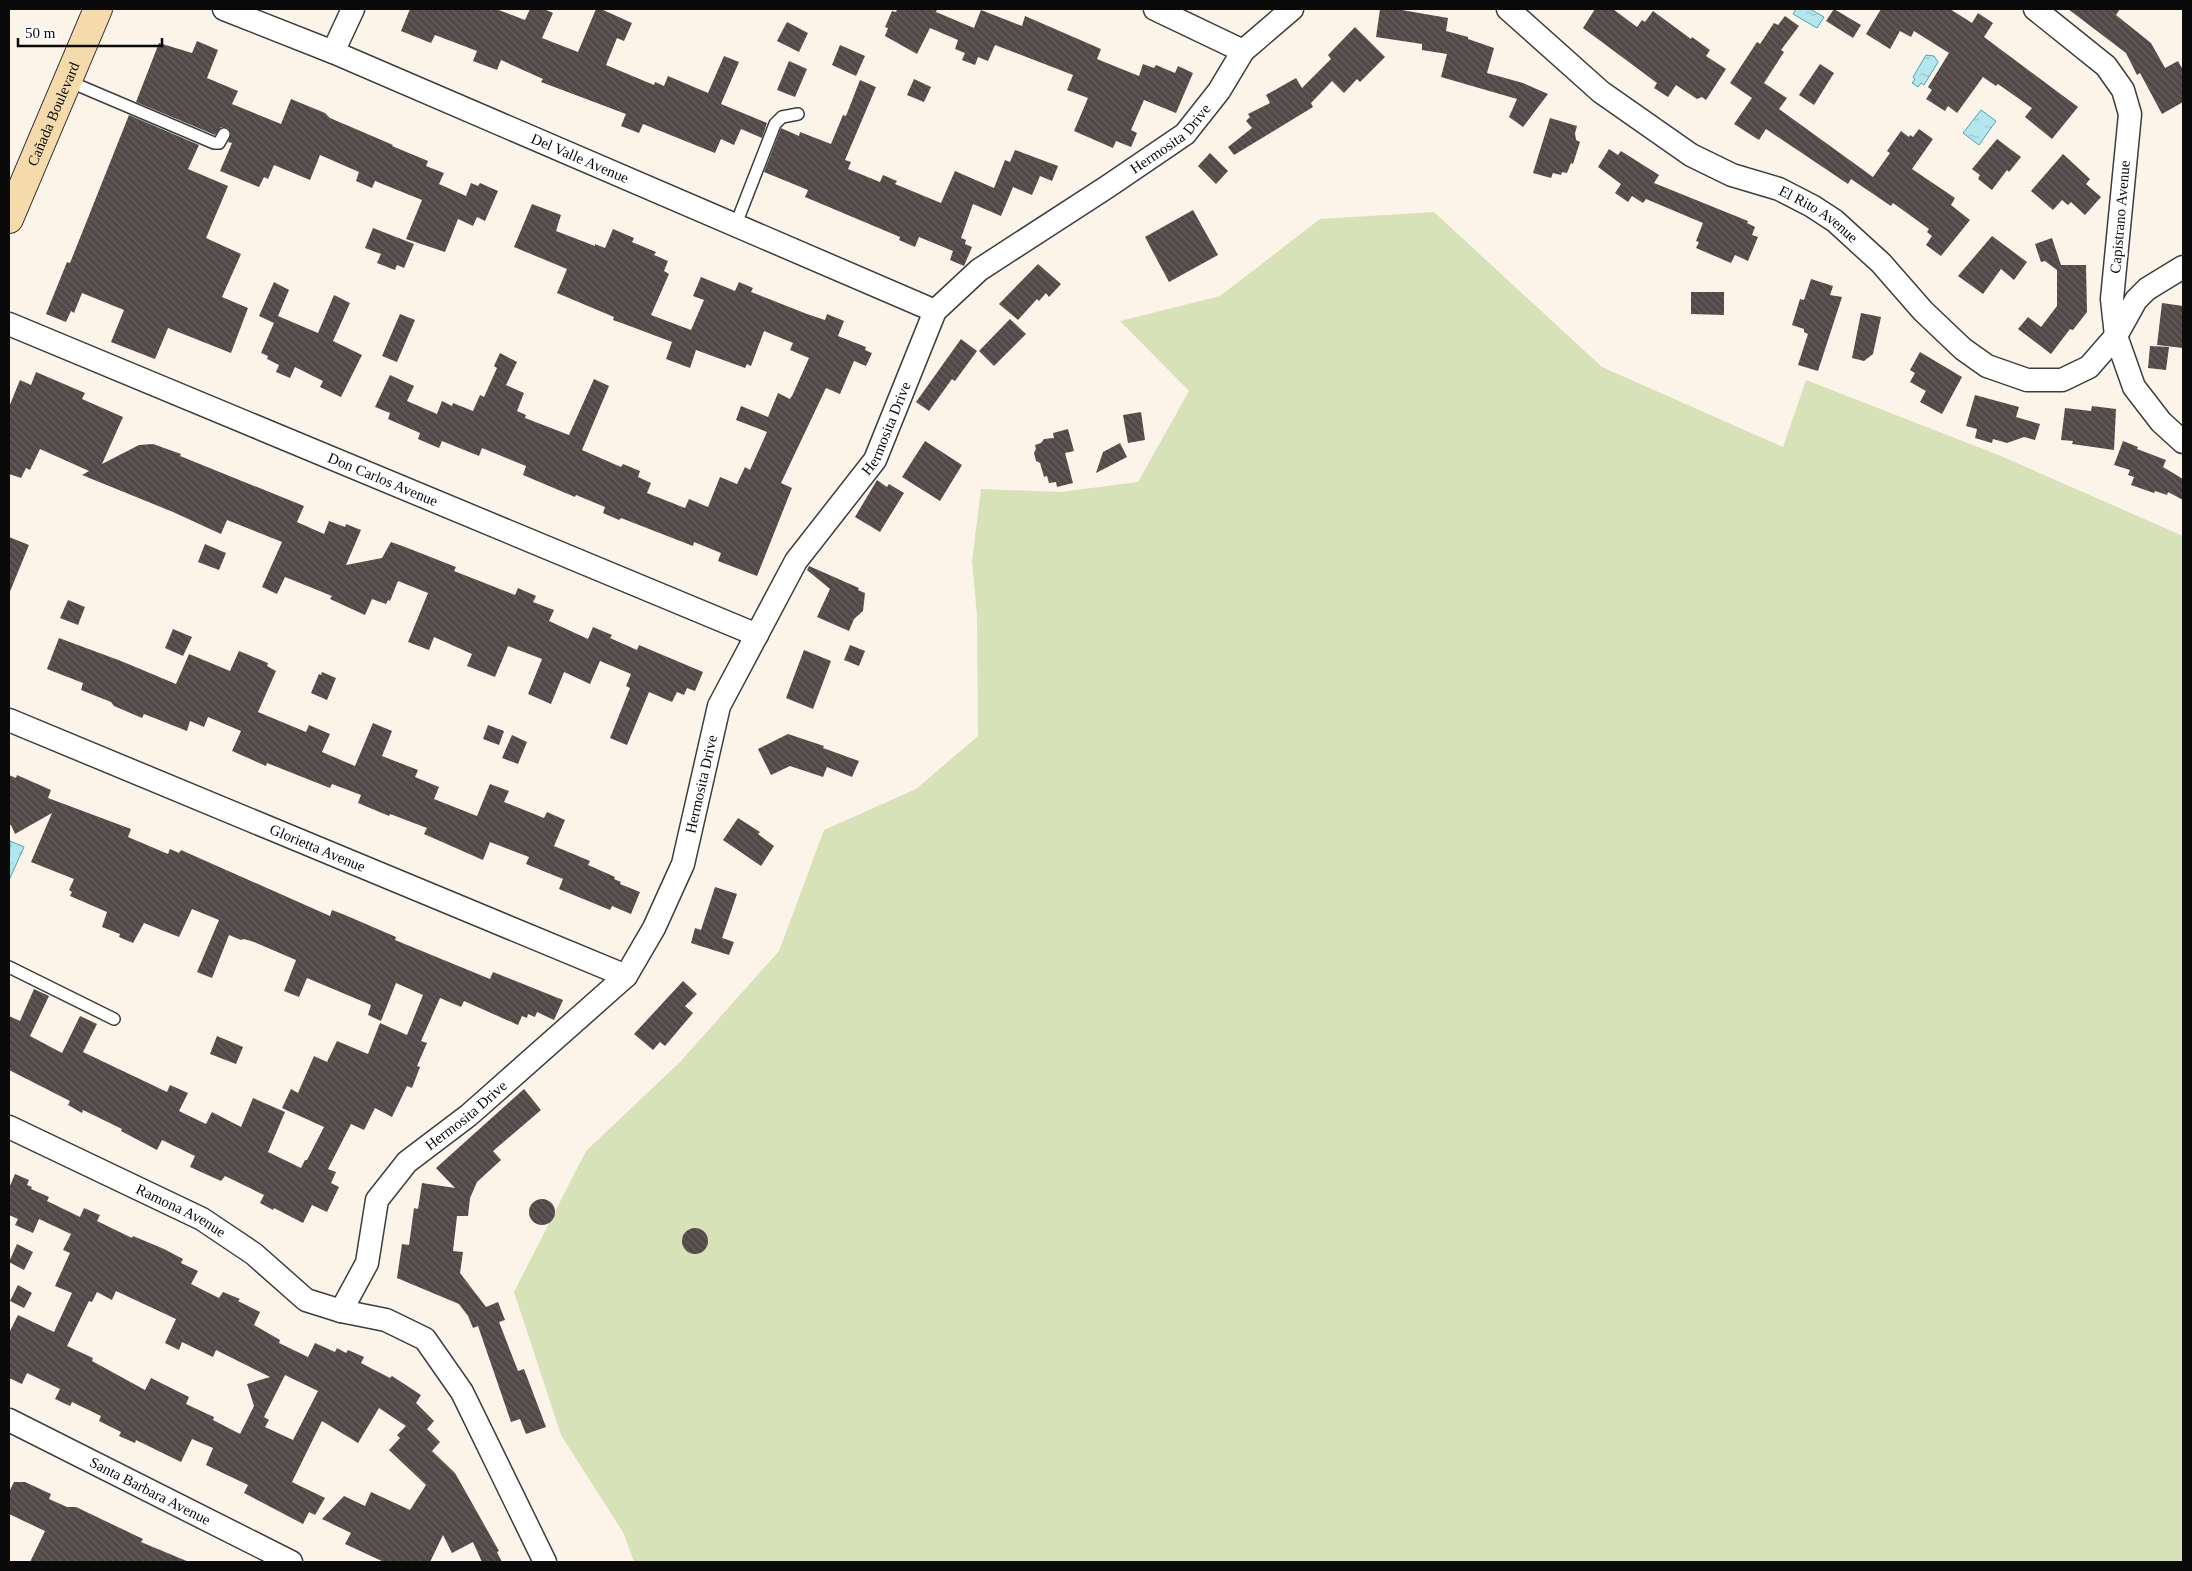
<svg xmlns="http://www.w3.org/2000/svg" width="2192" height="1571" viewBox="0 0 2192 1571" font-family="Georgia,serif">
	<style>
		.grass { fill: #d8e2b8 }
		.water { fill: url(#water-ripples); stroke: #44a8bc }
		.building { fill: url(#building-back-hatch); fill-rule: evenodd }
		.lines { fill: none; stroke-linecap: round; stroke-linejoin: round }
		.service-casing { stroke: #3d3d3d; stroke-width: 14 }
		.minor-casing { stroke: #3d3d3d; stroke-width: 25 }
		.secondary-casing { stroke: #2c2c2c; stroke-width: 30 }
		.service { stroke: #fff; stroke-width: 11 }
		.minor { stroke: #fff; stroke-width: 22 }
		.secondary { stroke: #f5dbab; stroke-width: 28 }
		.labels { text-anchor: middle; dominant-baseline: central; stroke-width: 5; stroke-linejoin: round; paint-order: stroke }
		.street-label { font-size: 15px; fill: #0a0a0a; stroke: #fff }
	</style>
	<defs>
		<pattern id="water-ripples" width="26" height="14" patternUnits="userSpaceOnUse" patternTransform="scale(1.25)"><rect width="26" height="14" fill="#b4e6ee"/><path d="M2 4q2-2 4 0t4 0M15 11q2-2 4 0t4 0" fill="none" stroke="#99c4cb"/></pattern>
		<pattern id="building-back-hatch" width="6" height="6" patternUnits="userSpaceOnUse" patternTransform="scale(1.25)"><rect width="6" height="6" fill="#514948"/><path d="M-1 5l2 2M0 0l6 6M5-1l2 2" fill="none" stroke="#655f5e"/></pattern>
	</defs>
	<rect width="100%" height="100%" fill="#fcf4e9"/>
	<!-- grass -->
	<path class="grass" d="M1434,212L1602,367L1783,447L1806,380L2001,456L2183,536V1562H634L624,1534L561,1435L514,1292L586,1151L680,1062L779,951L824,830L916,789L978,736L977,616L972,561L981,489L1060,492L1138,482L1189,391L1120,321L1220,296L1320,219Z"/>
	<!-- water -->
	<g class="water">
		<path d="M1796,9H1810L1824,17L1817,28L1793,14Z"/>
		<path d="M1926,55L1934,56L1938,62L1924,85L1921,83L1918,87L1912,83L1915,79L1913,77Z"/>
		<path d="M1981,110L1996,121L1979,145L1963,133Z"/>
		<path d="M10,841L24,847L10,878L9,877Z"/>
	</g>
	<!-- building -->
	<g class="building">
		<path d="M410,9H496L525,20L530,9H544L553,13L542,38L578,52L596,9H601L632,23L624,41L617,38L606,65L654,85L655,82L664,86L668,76L708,93L724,56L739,62L721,104L767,123L762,138L741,129L734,145L721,139L715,153L643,124L639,133L621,126L626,114L541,82L543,79L501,60L497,70L473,61L477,51L435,35L431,43L401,31Z"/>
		<path d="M897,9H937L936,12L974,28L981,10L1022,26L1025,16L1101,49L1097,59L1139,76L1143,64L1154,68L1156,65L1175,73L1178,66L1193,73L1176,113L1144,100L1131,130L1137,133L1131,147L1116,141L1113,148L1074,131L1088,98L1067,90L1073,75L995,45L988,61L978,57L975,65L962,60L965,53L955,49L958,40L930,28L917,54L885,36L888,28L885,27L892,11L896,12Z"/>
		<path d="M1380,9H1396L1448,18L1446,31L1468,37V39L1494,48L1487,73L1523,83L1548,94L1523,127L1509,117L1517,99L1441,77L1447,54L1422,50V44L1376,37Z"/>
		<path d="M1595,9H1613L1637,27L1642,20L1645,22L1653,11L1691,39L1692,37L1710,50L1706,56L1726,69L1706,100L1702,97L1697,99L1676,85L1668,97L1654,88L1657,83L1583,28Z"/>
		<path d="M1834,9L1861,25L1853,38L1826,21Z"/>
		<path d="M1881,9H1950L1972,23L1978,13L1993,23L1984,37L2078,107L2052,139L2025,117L2032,108L1998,84L1996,86L1983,77L1957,113L1948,106L1945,111L1926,99L1932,90L1928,87L1949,53L1914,31L1911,37L1900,31L1890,49L1866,34Z"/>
		<path d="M2068,9H2120L2116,15L2151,43L2165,68L2178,61L2183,70V102L2162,114L2140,73L2137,75L2126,53Z"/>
		<path d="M1785,16L1799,26L1781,50L1784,52L1764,83L1787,98L1779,109L1873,177L1890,153L1887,151L1901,131L1909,137L1910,135L1913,137L1919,129L1933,139L1912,169L1955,198L1951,205L1970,220L1941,256L1926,245L1932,236L1927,232L1929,229L1893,203L1891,206L1851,179L1848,184L1766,129L1759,140L1734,124L1752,98L1730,83L1757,42L1760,44L1774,23L1778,25Z"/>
		<path d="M787,22L808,33L799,52L777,41Z"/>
		<path d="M1355,27L1385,57L1360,82L1357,79L1344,93L1332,81L1311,103L1313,107L1234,155L1228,147L1252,128L1246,121L1250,117L1248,114L1270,103L1266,95L1296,78L1302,88L1331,59L1328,55Z"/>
		<path d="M197,41L218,50L207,78L238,91L232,104L281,124L291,99L325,113L330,118L393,145L392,146L428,161L426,166L444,173L439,184L466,196L471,183L478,186L480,183L498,191L485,221L477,217L473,226L458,219L445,252L406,239L422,200L375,181L372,188L356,181L359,172L320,155L310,180L274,165L268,179L264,177L259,187L220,171L232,143L228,142L231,133L228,128L221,127L215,135L136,102L159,43L192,53Z"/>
		<path d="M840,45L865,56L856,76L832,65Z"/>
		<path d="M789,61L807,69L795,97L777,90Z"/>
		<path d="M1820,64L1834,73L1814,105L1799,95Z"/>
		<path d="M914,79L931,87L924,102L907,95Z"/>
		<path d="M860,80L876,87L845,160L851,162L848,169L880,182L883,175L897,181L895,184L941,203L955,171L994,188L1005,160L1010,162L1015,150L1058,166L1052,181L1040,176L1032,195L1013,187L1001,216L973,204L961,238L966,240L965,244L972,247L964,266L950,260L953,251L919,237L915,247L899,240L900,237L805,197L808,190L764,172L781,128L799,136L800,132L831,144L843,115L846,116Z"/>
		<path d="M129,115L199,145L188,169L228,186L206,238L241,254L222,297L248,308L231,353L168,328L155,359L111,342L124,310L82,293L74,313L71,311L66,322L46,314L67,262L70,263Z"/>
		<path d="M1550,118L1577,126L1575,133L1576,140L1580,142L1573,164L1571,163L1567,173L1562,172L1561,175L1553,173L1551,178L1533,173Z"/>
		<path d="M1997,139L2021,157L2009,172L2007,170L1992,190L1978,179L1980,175L1972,169Z"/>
		<path d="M1609,149L1618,155L1621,151L1659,175L1654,183L1748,221L1747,223L1755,227L1752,235L1758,237L1748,261L1735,255L1731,263L1696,248L1699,242L1696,241L1703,223L1646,199L1643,203L1632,196L1628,202L1615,193L1621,184L1598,167Z"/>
		<path d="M1210,153L1228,171L1216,184L1198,166Z"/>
		<path d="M2063,154L2090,179L2086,184L2101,197L2085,215L2071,202L2068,205L2062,200L2053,210L2031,191Z"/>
		<path d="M532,204L561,215L556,231L595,246V244L605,248L613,229L634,238L632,242L656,252L654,255L668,261L664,271L669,274L651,315L691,330L704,300L693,296L701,277L735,291L739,282L753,288L751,292L807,314L825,320L827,314L844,321L838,336L866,347L865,350L872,353L866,366L854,361L840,394L826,388L781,483L792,488L757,576L718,561L721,553L694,542L693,546L621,518L619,520L603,513L605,507L576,495L575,497L523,475L526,466L482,448L479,456L442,441L439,448L418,439L420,433L388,419L390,413L375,407L390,375L414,386L407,401L437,414L442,401L452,406L453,403L473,411L480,395L484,397L497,368L494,366L500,353L517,362L506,385L524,393L517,411L526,415L525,418L569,435L594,379L609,386L582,450L621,467L623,464L640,471L638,477L651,483L647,493L685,508L689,499L708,507L720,477L737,484L745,467L750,470L767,432L736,420L741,406L768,417L778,393L790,399L793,394L809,358L790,350L793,343L764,331L751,366L747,364L745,368L696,350L690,368L666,359L672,342L627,325L613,320L614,317L557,293L567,269L514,247Z"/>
		<path d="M1193,210L1218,255L1169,282L1145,237Z"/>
		<path d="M373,228L414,244L404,268L397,265L395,270L377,263L381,254L365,248Z"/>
		<path d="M1992,236L2027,262L2014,280L2001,269L1983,294L1958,276Z"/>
		<path d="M2052,238L2061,265H2086L2087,312L2073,330L2070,329L2051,354L2018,329L2028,317L2041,327L2057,306V270L2045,261L2041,262L2035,244Z"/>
		<path d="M1038,264L1061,284L1049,297L1046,293L1039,301L1037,299L1018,320L999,304Z"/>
		<path d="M1811,279L1833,286L1830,295L1842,297L1818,371L1798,365L1808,334L1804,332V329L1792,325L1800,299L1804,300Z"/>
		<path d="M274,282L289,290L278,316L318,333L334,295L350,303L333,341L362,355L341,397L320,387L323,381L295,367L290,378L276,372L279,365L267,359L268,356L261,353L274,323L259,316Z"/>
		<path d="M1691,292H1724V315L1691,314Z"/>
		<path d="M2162,303L2183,306V348L2157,345Z"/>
		<path d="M1861,313L1881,317L1873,354L1864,361L1852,358Z"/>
		<path d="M400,314L415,320L397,362L382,356Z"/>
		<path d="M1010,319L1026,334L994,366L979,351Z"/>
		<path d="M961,339L977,351L955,381L952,379L929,411L916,402Z"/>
		<path d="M2150,346L2169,347L2166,370L2148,368Z"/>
		<path d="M1920,352L1962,377L1942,414L1920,402L1926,391L1910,382L1915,373L1910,370Z"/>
		<path d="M36,372L85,393L82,399L123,417L102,464L139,445L153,444L181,454L180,456L304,506L297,522L324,534L329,521L345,527L346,524L361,530L346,565L382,558L391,542L405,547L456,567L454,571L515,595L518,588L536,596L533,602L554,610L549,621L588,639L593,627L612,635L610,638L637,650L639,645L703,672L695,691L687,688L684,695L677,692L672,702L649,692L627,745L610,738L630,688L626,686L631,674L600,661L590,684L564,672L551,704L528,694L542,659L508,646L495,677L467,666L472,654L434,637L429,650L408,642L428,593L398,581L390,601L388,600L386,604L372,599L365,615L330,599L332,596L285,577L277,594L262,587L282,542L227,520L221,534L173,512L82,475L89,471L40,449L30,470L26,468L21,478L9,474V407L20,380L31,385Z"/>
		<path d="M1975,395L2019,407L2016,417L2040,424L2035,440L2024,437L2007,443L1993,439L1992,443L1975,438L1977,429L1966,426Z"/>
		<path d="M2092,406L2116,409L2114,450L2072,444L2073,441L2061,440L2065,408L2091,411Z"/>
		<path d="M1141,412L1145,440L1128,443L1123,415Z"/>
		<path d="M1068,429L1074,451L1065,453L1073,483L1057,487L1056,482L1049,483L1047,476L1044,477L1040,463L1036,461L1034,453L1036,449L1035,445L1041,443L1044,439L1054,438L1053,433Z"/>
		<path d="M925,441L962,465L940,501L902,477Z"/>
		<path d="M2123,441L2138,447L2137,449L2166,460L2163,467L2183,479V500L2168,492L2167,495L2155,491L2154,493L2131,485L2134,477L2128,475L2130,470L2114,465Z"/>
		<path d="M1120,443L1127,457L1096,473L1103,452Z"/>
		<path d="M877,480L887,487L889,484L904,493L880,532L855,517Z"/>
		<path d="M9,537L29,545L9,594Z"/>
		<path d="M205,544L226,553L219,570L198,562Z"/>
		<path d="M809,566L859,588L858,590L865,593L863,611L854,619L849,631L817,617L830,589L807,570Z"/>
		<path d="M68,600L85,607L78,625L60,618Z"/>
		<path d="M173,629L192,637L183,656L165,648Z"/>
		<path d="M59,638L121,661L176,684L189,654L230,671L239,651L268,663L267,666L276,671L258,712L306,732L309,725L330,734L322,752L355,766L373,723L392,731L382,756L418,770L415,777L439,787L434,799L477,816L490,784L509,791L504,802L544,818L547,812L565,820L554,846L590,861L588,865L615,877L614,879L621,882L620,884L640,892L631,914L612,906L610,910L559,889L563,879L526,864L529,857L490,842L483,860L424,834L427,828L390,814L389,816L358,803L361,795L332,784L330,788L267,763L266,766L232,751L241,731L208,717L204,727L190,721L187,731L144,714L142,718L114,706L111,702L81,690L83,683L47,669Z"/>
		<path d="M850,645L865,651L859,666L844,660Z"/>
		<path d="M804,650L831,661L813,709L786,698Z"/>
		<path d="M322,672L336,678L327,700L311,693L319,674L321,675Z"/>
		<path d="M488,725L504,731L499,745L483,739Z"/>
		<path d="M788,734L824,746L823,748L859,761L852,777L827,767L823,777L790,766L771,775L758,749Z"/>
		<path d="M512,735L527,742L518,764L502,758Z"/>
		<path d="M9,775L16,778L17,775L51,790L48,798L131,829L128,837L168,854L170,849L179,853L181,850L330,916L332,910L345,915L396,937L395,940L490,979L493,972L563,1000L554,1020L537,1012L535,1017L528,1014L527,1018L522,1016L518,1025L464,1001L461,1007L440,998L421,1041L427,1043L417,1066L420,1067L412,1088L407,1086L392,1117L375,1108L364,1130L351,1124L328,1169L336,1172L331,1183L339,1187L327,1212L312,1205L303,1223L274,1208L273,1210L260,1203L264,1195L225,1176L221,1181L190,1167L195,1156L162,1140L157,1150L121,1131L122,1129L83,1110L82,1113L68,1105L70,1101L9,1070V1016L20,1021L34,989L49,996L30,1036L62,1053L80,1016L97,1024L83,1052L167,1092L170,1085L188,1093L179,1111L206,1124L212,1112L241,1127L253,1098L285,1112L268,1152L301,1168L305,1160H307L324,1127L282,1108L291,1089L298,1093L314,1056L327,1062L337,1041L368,1054L380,1023L407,1035L423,995L396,983L381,1021L368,1015L371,1005L307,978L299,997L284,991L296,960L254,942L244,939L241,940L229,935L212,978L197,972L219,920L192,909L179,937L144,923L133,943L119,937L120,934L102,927L107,912L70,896L72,892L69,890L74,879L31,862L52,813L15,834L11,825H9Z"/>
		<path d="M738,818L760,832L758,834L774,846L761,866L723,840Z"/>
		<path d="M715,887L737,894L722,938L734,942L729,955L691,943L695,928L701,930Z"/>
		<path d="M683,981L697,994L685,1006L693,1013L665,1046L660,1042L653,1050L634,1034Z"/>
		<path d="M217,1036L243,1047L236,1064L210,1054Z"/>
		<path d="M524,1089L541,1110L493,1151L501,1160L477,1182L470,1198L468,1216H457L453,1251L463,1252L460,1273L486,1307L498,1302L505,1320L499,1322L518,1371L524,1369L546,1427L526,1434L520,1419L511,1422L478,1326L473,1328L468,1316L459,1304L397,1278L402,1244L409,1245L414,1208L418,1209L422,1183L455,1188L436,1168Z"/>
		<path d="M15,1174L29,1180L27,1185L32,1187L31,1189L49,1197L47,1201L80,1217L84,1208L100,1215L97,1221L132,1238L133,1236L164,1249L183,1259L181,1263L198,1271L191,1284L219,1298L223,1292L240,1299L238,1301L260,1312L254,1325L280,1340L279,1343L308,1357L315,1343L335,1352L337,1348L346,1353L348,1350L364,1357L361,1363L390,1378L392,1376L421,1395L416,1403L434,1421L427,1429L440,1442L432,1451L455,1473L499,1551L497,1552L502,1562H482L473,1542L452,1553L443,1535L430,1562H384L345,1544L351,1533L322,1519L344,1496L365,1506L371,1492L410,1510L426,1485L389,1450L400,1438L397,1435L406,1426L379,1408L358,1443L322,1421L321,1423L292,1482L325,1498L315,1515L309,1512L303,1524L244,1493L248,1485L206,1465L213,1448L192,1439L181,1462L136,1440L135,1443L119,1436L121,1432L99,1421L101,1416L72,1402L70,1406L55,1399L60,1389L27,1373L22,1384L9,1378V1333L18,1315L54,1332L72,1293L55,1286L70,1253L63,1250L71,1234L39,1219L33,1233L15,1225L18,1219L9,1215V1188ZM116,1291L176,1319L165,1343L179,1350L182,1342L213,1357L216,1350L270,1377L247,1384L254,1406L240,1434L213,1420L214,1417L186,1404L189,1397L151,1378L145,1390L92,1361L93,1358L67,1346L89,1301L92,1302L97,1292L112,1300ZM285,1375L318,1391L293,1440L265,1427L269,1420L264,1417Z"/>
		<circle cx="542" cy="1212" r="13"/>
		<circle cx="695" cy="1241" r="13"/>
		<path d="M17,1244L33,1252L24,1270L9,1262Z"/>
		<path d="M18,1285L32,1293L24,1308L10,1301Z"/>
		<path d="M14,1482H25L51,1494L49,1499L67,1507H76L143,1539L141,1542L189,1562H30L45,1531L9,1514V1492Z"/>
	</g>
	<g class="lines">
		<defs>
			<g id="service">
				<path d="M68,81L214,143H219L224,134"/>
				<path d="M736,224L775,124L782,117L798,114"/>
				<path d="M9,967L114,1019"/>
			</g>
			<g id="minor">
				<path id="s1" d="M224,9L333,52L935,311"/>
				<path d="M1155,9L1243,51"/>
				<path id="s2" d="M1508,9L1601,92L1691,155L1732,175L1779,189L1812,206L1835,221L1881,263L1923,311L1963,349L1987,366L2027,380H2062L2089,367L2116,336L2136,300L2147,289L2183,267"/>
				<path d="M2035,9L2106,66L2123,90L2130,114L2112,299L2116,336L2134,387L2161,422L2183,442"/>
				<path d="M333,52L353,9"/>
				<path id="s3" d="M9,324L757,635"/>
				<path id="s4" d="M9,720L626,976"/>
				<path id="s5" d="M9,1127L202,1219L254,1254L306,1300L341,1311L386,1320L425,1339L462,1392L545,1562"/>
				<path id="s6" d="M341,1311L367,1263L377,1200L407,1162L469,1115L626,976L654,928L683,864L719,706L796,561L875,460L935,311L979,270L1107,187L1185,134L1219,91L1243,51L1292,9"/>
				<path id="s7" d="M9,1420L291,1562"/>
			</g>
			<g id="secondary">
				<path id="s8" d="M9,219L98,9"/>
			</g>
		</defs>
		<!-- service casing -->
		<use href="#service" class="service-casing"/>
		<!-- minor casing -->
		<use href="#minor" class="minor-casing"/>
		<!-- secondary casing -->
		<use href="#secondary" class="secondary-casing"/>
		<!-- service -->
		<use href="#service" class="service"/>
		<!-- minor -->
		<use href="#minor" class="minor"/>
		<!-- secondary -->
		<use href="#secondary" class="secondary"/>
	</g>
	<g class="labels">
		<!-- street labels -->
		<g class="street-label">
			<text stroke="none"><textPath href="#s8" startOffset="114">Cañada Boulevard</textPath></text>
			<text stroke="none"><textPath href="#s6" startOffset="1488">Hermosita Drive</textPath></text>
			<text stroke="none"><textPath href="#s1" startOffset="386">Del Valle Avenue</textPath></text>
			<text stroke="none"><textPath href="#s2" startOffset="376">El Rito Avenue</textPath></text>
			<text transform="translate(2120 217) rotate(-85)">Capistrano Avenue</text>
			<text stroke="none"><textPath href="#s6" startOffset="1068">Hermosita Drive</textPath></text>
			<text stroke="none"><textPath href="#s3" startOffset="405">Don Carlos Avenue</textPath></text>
			<text stroke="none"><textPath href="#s6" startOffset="662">Hermosita Drive</textPath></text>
			<text stroke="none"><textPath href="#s4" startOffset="334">Glorietta Avenue</textPath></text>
			<text stroke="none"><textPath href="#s6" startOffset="242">Hermosita Drive</textPath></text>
			<text stroke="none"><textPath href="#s5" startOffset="191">Ramona Avenue</textPath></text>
			<text stroke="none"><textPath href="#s7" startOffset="158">Santa Barbara Avenue</textPath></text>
		</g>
	</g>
	<!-- border -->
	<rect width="2192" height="1571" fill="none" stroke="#0a0a0a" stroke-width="20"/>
	<!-- scale -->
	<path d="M18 38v8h144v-8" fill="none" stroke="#0a0a0a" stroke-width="2.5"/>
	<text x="25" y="38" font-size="15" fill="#0a0a0a" stroke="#ffffff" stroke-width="4" paint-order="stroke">50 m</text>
</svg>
